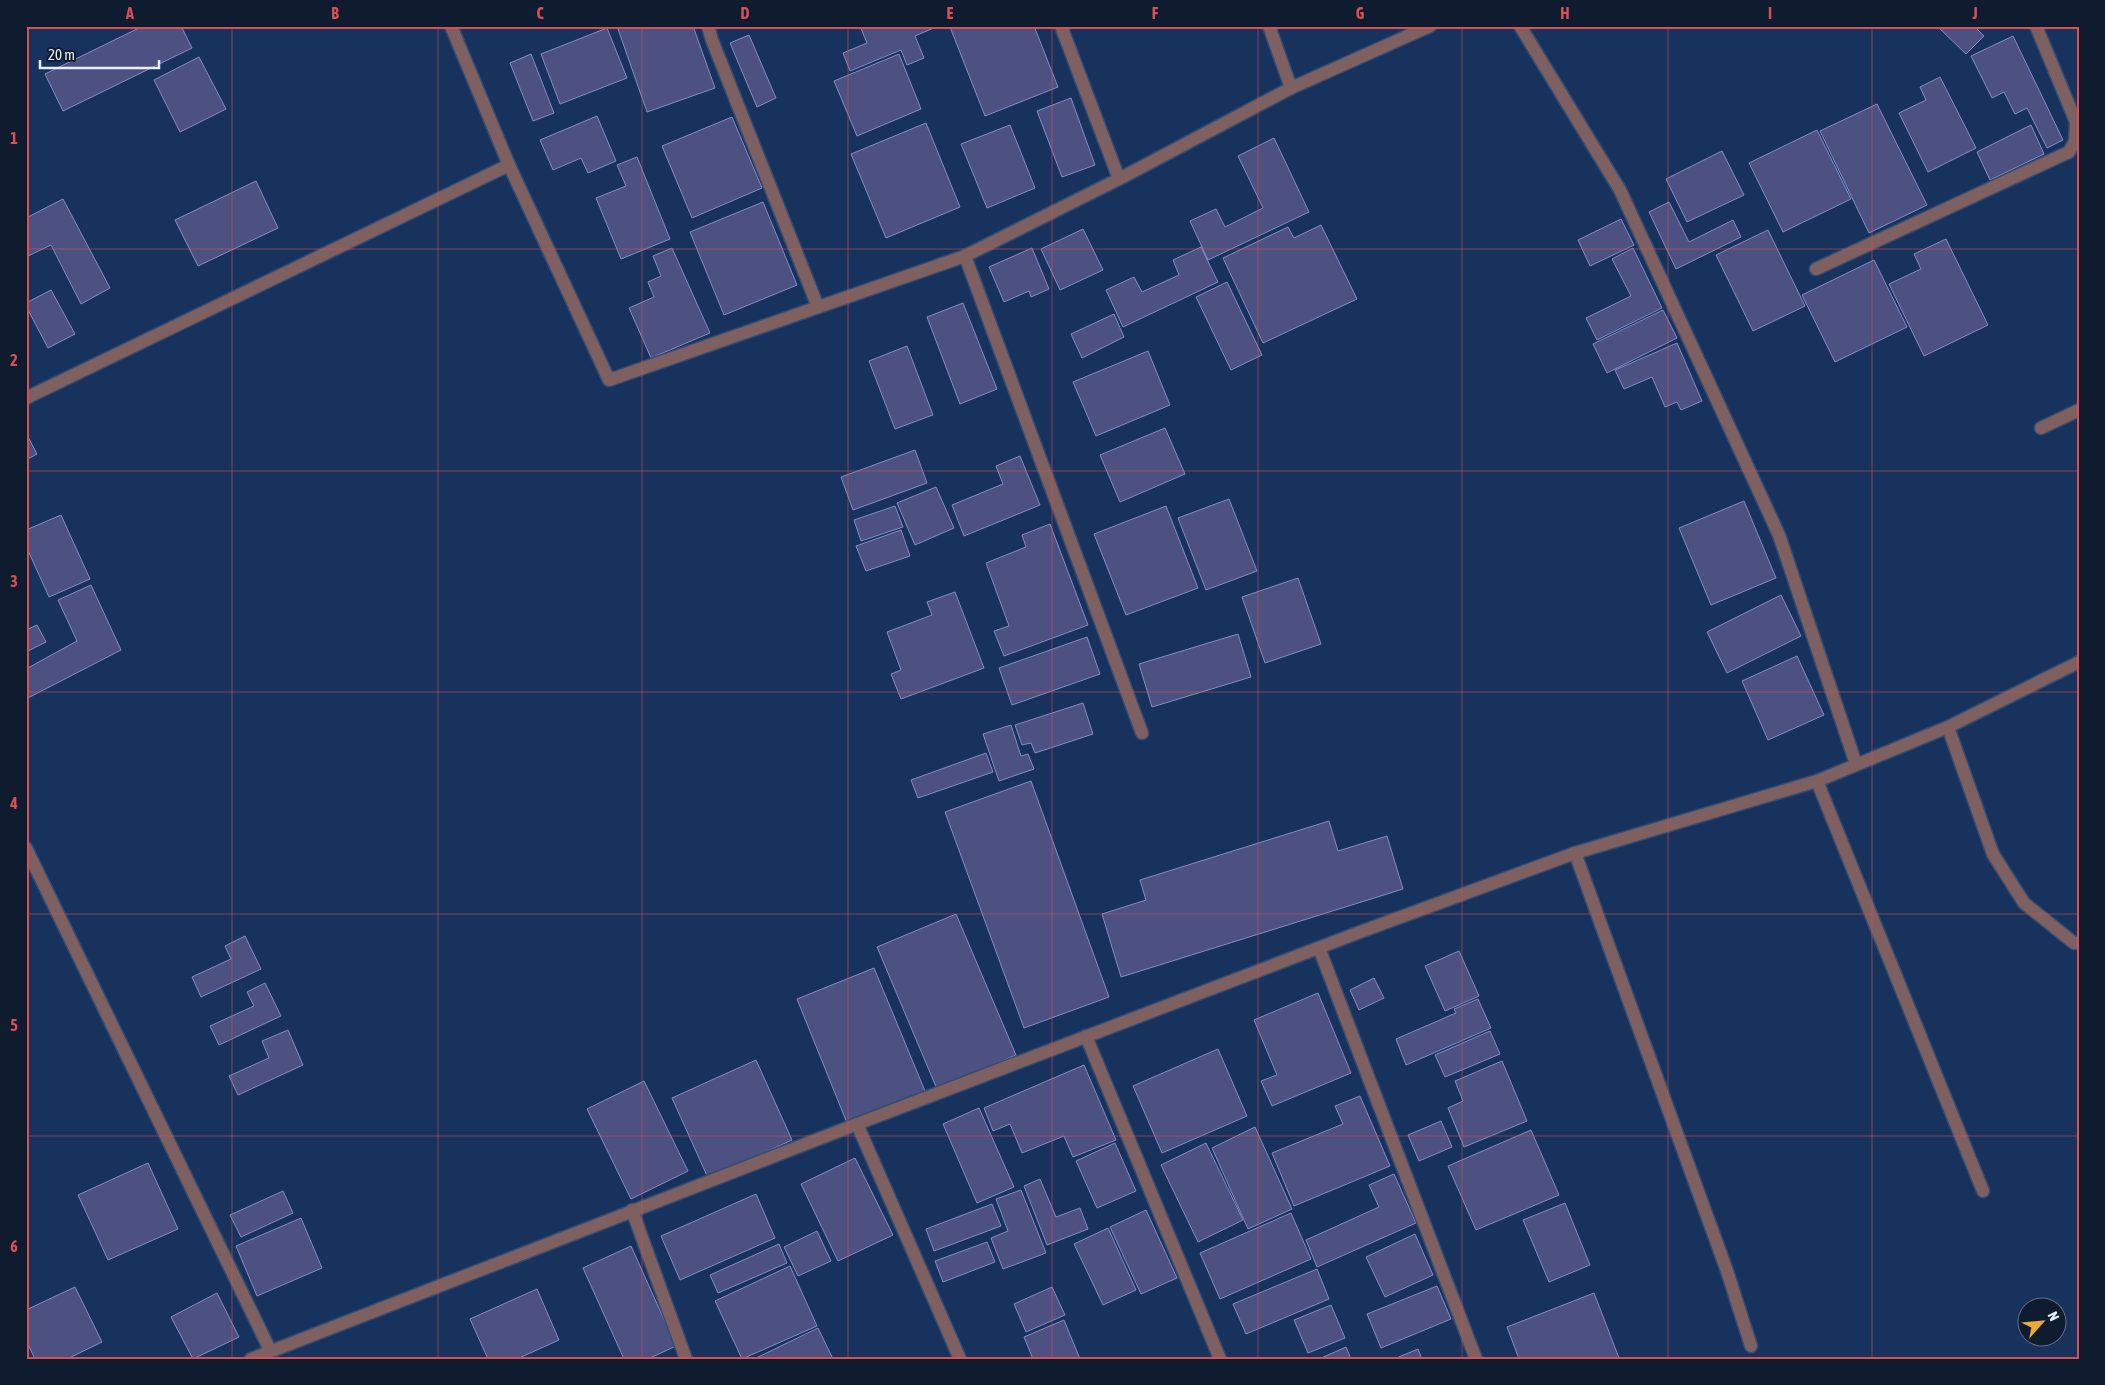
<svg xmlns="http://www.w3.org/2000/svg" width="2105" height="1385" viewBox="0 0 2105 1385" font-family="'Asap Condensed',sans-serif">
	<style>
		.building { fill: #4d5182; stroke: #878cc5 }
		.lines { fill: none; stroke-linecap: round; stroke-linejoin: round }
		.lane-casing { stroke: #344c73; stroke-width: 15 }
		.street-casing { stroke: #344c73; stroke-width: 15 }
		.lane { stroke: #7d605f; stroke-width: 12 }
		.street { stroke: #7d605f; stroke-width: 12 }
		.grid { fill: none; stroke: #da5052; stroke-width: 1; stroke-opacity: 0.55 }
		.neatline { fill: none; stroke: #da5052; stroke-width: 2 }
		.grid-label { font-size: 16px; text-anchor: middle; font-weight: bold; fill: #da5052 }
	</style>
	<rect width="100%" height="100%" fill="#17325d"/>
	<!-- building -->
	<g class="building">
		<path d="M143,26H181L192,48L63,111L45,74Z"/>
		<path d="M617,26H693L715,88L647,112Z"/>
		<path d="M860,26H936V27L915,36L924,58L907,65L901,50L850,71L843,53L867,43Z"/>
		<path d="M953,26H1034L1058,87L985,116L950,27Z"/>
		<path d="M1937,26H1974L1984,36L1966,54Z"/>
		<path d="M607,28L627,78L560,104L541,54Z"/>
		<path d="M749,35L776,98L757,107L730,43Z"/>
		<path d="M2013,36L2063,140L2047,148L2027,108L2015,114L2004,92L1992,98L1971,56Z"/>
		<path d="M531,54L554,113L533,121L510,63Z"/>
		<path d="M899,54L921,109L857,136L834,81Z"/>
		<path d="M199,57L226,109L180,132L154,80Z"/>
		<path d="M1940,77L1976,148L1928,172L1899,113L1926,100L1920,87Z"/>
		<path d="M1071,98L1095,165L1062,177L1037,111Z"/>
		<path d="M1877,104L1927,205L1869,233L1820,131Z"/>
		<path d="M597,116L616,161L588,173L581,158L553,170L540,140Z"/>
		<path d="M732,117L762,188L692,218L662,146Z"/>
		<path d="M926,123L960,207L886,238L851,154Z"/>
		<path d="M1010,125L1035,188L987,208L961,144Z"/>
		<path d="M2031,125L2044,154L1990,180L1977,152Z"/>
		<path d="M1817,130L1851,199L1783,232L1749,163Z"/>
		<path d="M1274,138L1309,212L1208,260L1190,221L1216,209L1225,227L1263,208L1238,156Z"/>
		<path d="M1722,151L1744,195L1687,222L1666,179Z"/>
		<path d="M637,157L670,239L621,259L596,198L626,186L617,165Z"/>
		<path d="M256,181L278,228L198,266L175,220Z"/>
		<path d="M63,199L110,288L81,304L51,245L26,257V218Z"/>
		<path d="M763,202L797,285L724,315L690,232Z"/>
		<path d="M1669,202L1689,242L1733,220L1741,237L1676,269L1649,212Z"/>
		<path d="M1621,219L1634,245L1590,266L1578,240Z"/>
		<path d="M1321,225L1357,299L1263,343L1223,258L1288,227L1294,238Z"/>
		<path d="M1083,229L1103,270L1060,290L1041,249Z"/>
		<path d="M1768,230L1805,306L1753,331L1716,255Z"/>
		<path d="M1946,239L1988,325L1924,356L1889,284L1921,269L1914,254Z"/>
		<path d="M1201,247L1218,282L1123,327L1106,290L1134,277L1142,292L1179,275L1173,260Z"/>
		<path d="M672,248L710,333L651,358L629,308L654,297L648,282L661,276L653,256Z"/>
		<path d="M1032,248L1049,289L1031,297L1029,291L1004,302L989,267Z"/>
		<path d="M1633,248L1662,308L1597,340L1586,318L1631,296L1612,259Z"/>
		<path d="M1874,260L1907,327L1835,362L1802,295Z"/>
		<path d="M1227,282L1262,355L1231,370L1196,297Z"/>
		<path d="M51,290L75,334L48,348L26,306V303Z"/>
		<path d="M963,303L997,389L960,404L927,317Z"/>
		<path d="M1663,310L1677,338L1607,373L1593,344Z"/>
		<path d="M1114,314L1124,337L1082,358L1071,334Z"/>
		<path d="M1677,343L1702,401L1681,410L1677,402L1665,407L1652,377L1624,389L1615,370Z"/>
		<path d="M907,346L933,415L895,429L869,361Z"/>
		<path d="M1148,351L1170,405L1096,436L1073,382Z"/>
		<path d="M1165,428L1185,474L1120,502L1100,455Z"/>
		<path d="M26,433L37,454L26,460Z"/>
		<path d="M915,450L927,483L853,510L841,477Z"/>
		<path d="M1020,456L1040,505L964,536L952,505L1003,484L996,466Z"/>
		<path d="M936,487L954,528L915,545L897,503Z"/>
		<path d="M1229,499L1257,571L1206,590L1178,518Z"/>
		<path d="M1744,501L1776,578L1711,605L1679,528Z"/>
		<path d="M895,506L903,527L861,541L854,520Z"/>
		<path d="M1166,506L1198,588L1126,615L1094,534Z"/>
		<path d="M61,515L90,579L49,597L26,546V530Z"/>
		<path d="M1050,524L1088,625L1004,656L994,631L1009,626L986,563L1026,547L1022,535Z"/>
		<path d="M901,530L910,556L866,571L856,546Z"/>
		<path d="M1298,578L1321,644L1265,663L1242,597Z"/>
		<path d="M91,585L121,650L26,699V669L77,641L58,600Z"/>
		<path d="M955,592L984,668L901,699L891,674L901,670L887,632L932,615L927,602Z"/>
		<path d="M1781,595L1801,636L1727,673L1707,632Z"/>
		<path d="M37,625L46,642L26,652V630Z"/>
		<path d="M1238,634L1251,677L1152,707L1139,664Z"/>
		<path d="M1087,637L1100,674L1012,705L999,668Z"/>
		<path d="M1797,656L1824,715L1768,740L1742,681Z"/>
		<path d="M1083,703L1093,734L1035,753L1031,743L1022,745L1015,725Z"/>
		<path d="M1011,725L1021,756L1028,754L1034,769L999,781L983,734Z"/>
		<path d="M986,753L993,772L918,798L911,780Z"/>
		<path d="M1031,781L1109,997L1024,1028L945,812Z"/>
		<path d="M1329,821L1338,851L1387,836L1403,889L1121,977L1102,914L1146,900L1140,880Z"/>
		<path d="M956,914L1016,1055L937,1089L877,947Z"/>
		<path d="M245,936L261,969L201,997L192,977L231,959L225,946Z"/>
		<path d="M1459,951L1479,996L1445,1011L1425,966Z"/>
		<path d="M874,968L925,1091L847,1123L797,999Z"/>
		<path d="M1374,978L1384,998L1359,1010L1350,990Z"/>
		<path d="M265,983L281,1016L219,1045L210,1026L254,1006L247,992Z"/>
		<path d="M1318,993L1351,1073L1272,1106L1261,1081L1277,1075L1254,1020Z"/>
		<path d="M1478,999L1491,1028L1406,1065L1396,1039L1456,1013L1454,1009Z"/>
		<path d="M288,1030L303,1065L238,1095L229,1076L269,1058L262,1041Z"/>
		<path d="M1490,1031L1500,1054L1445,1077L1435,1055Z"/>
		<path d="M1218,1049L1247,1116L1162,1153L1133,1086Z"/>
		<path d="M756,1060L792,1140L708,1178L672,1098Z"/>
		<path d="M1502,1061L1527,1121L1464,1147L1448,1108L1463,1101L1455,1081Z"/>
		<path d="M1084,1065L1116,1140L1073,1157L1064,1136L1022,1153L1010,1124L993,1131L984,1108Z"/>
		<path d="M644,1081L688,1171L631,1199L587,1109Z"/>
		<path d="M1360,1096L1390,1166L1294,1206L1272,1153L1343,1124L1335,1106Z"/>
		<path d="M979,1108L1014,1187L977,1203L943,1124Z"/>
		<path d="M1441,1121L1452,1147L1419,1161L1408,1135Z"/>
		<path d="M1255,1127L1292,1209L1248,1229L1212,1148Z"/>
		<path d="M1531,1130L1559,1195L1476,1230L1448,1166Z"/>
		<path d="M1115,1143L1136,1191L1097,1208L1076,1161Z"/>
		<path d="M1206,1143L1243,1220L1198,1242L1161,1165Z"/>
		<path d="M855,1158L893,1235L838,1261L801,1184Z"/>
		<path d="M148,1163L178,1229L108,1260L78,1195Z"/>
		<path d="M1394,1174L1416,1223L1317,1267L1306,1240L1379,1207L1369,1185Z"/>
		<path d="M1040,1179L1056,1217L1080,1208L1088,1229L1047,1245L1024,1186Z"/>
		<path d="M1021,1190L1046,1253L1003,1269L991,1238L1008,1231L996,1199Z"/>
		<path d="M283,1191L293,1213L241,1237L230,1215Z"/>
		<path d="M756,1194L775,1238L680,1280L661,1236Z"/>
		<path d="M1565,1203L1590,1265L1549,1282L1523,1220Z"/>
		<path d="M992,1204L1001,1226L934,1251L926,1229Z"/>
		<path d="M1146,1210L1177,1278L1141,1294L1110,1227Z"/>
		<path d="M1291,1213L1311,1259L1220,1299L1200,1253Z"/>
		<path d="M301,1218L322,1268L257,1296L236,1246Z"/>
		<path d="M1108,1228L1136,1290L1103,1305L1074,1244Z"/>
		<path d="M817,1231L831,1261L798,1276L784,1247Z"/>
		<path d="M1415,1234L1433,1275L1385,1297L1366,1257Z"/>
		<path d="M987,1242L995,1262L943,1282L935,1261Z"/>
		<path d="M779,1244L787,1263L718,1293L710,1275Z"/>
		<path d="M631,1246L676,1346L648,1359H624L583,1268Z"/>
		<path d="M790,1266L817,1326L742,1359L715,1301Z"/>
		<path d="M1317,1269L1329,1299L1246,1334L1233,1304Z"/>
		<path d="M1437,1286L1451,1319L1381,1348L1367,1314Z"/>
		<path d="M75,1287L102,1342L67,1359H35L26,1340V1310Z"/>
		<path d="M1052,1287L1065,1315L1026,1332L1014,1304Z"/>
		<path d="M537,1289L559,1340L517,1359H488L470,1319Z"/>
		<path d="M217,1293L239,1337L193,1359L171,1317Z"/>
		<path d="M1594,1293L1619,1358L1519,1359L1507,1327Z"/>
		<path d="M1331,1305L1345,1338L1308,1353L1294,1320Z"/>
		<path d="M1064,1320L1080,1359H1033L1024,1337Z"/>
		<path d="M818,1328L833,1359H754Z"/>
		<path d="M1346,1347L1351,1359H1319Z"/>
		<path d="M1418,1349L1422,1359H1394Z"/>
	</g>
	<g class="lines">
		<defs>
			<g id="lane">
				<path d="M708,26L712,40L818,307"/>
				<path d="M965,256L1142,733"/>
			</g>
			<g id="street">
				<path d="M451,26L509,165L609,380L965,256L1119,179L1291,88L1430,26"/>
				<path d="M1061,26L1119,179"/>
				<path d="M1269,26L1291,88"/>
				<path d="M1520,26L1620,190L1779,535L1856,764"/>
				<path d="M1816,269L2069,152L2075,141L2076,122L2036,26"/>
				<path d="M26,398L509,165"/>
				<path d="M2041,428L2079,410"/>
				<path d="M1948,727L1993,854L2024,903L2074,943H2079"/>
				<path d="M1817,781L1983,1191"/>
				<path d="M26,848L270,1350"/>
				<path d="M1575,853L1727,1271L1751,1346"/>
				<path d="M1319,948L1476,1359"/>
				<path d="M1086,1036L1220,1359"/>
				<path d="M857,1124L960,1359"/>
				<path d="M632,1210L686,1359"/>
				<path d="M251,1359L857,1124L1360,932L1575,853L1817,781L1948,727L2079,662"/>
			</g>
		</defs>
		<!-- lane casing -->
		<use href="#lane" class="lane-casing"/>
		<!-- street casing -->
		<use href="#street" class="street-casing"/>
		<!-- lane -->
		<use href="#lane" class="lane"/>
		<!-- street -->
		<use href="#street" class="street"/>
	</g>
	<!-- grid -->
	<path class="grid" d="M232,26V1359M438,26V1359M642,26V1359M848,26V1359M1052,26V1359M1258,26V1359M1462,26V1359M1668,26V1359M1872,26V1359M26,249H2079M26,471H2079M26,692H2079M26,914H2079M26,1136H2079"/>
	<!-- border -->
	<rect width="2105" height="1385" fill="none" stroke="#0f1b2e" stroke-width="55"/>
	<!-- north arrow -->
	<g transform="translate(2042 1322) rotate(63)"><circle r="24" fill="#0f1b2e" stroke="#667080"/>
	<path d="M0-4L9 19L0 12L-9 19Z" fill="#e7ac37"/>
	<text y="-8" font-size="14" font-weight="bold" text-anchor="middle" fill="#e8effa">N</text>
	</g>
	<!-- scale -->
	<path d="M40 60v8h119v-8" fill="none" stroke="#e8effa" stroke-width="2.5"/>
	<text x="48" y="60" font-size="15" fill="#e8effa" stroke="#0f1b2e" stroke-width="4" paint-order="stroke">20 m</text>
	<rect x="28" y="28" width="2050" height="1330" class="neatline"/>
	<g class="grid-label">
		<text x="130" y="19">A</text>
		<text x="335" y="19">B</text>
		<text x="540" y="19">C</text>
		<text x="745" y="19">D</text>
		<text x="950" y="19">E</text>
		<text x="1155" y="19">F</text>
		<text x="1360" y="19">G</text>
		<text x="1565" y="19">H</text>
		<text x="1770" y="19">I</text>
		<text x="1975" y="19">J</text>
		<text x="14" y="144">1</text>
		<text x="14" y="366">2</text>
		<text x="14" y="587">3</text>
		<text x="14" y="809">4</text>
		<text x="14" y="1031">5</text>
		<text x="14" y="1252">6</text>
	</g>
</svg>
